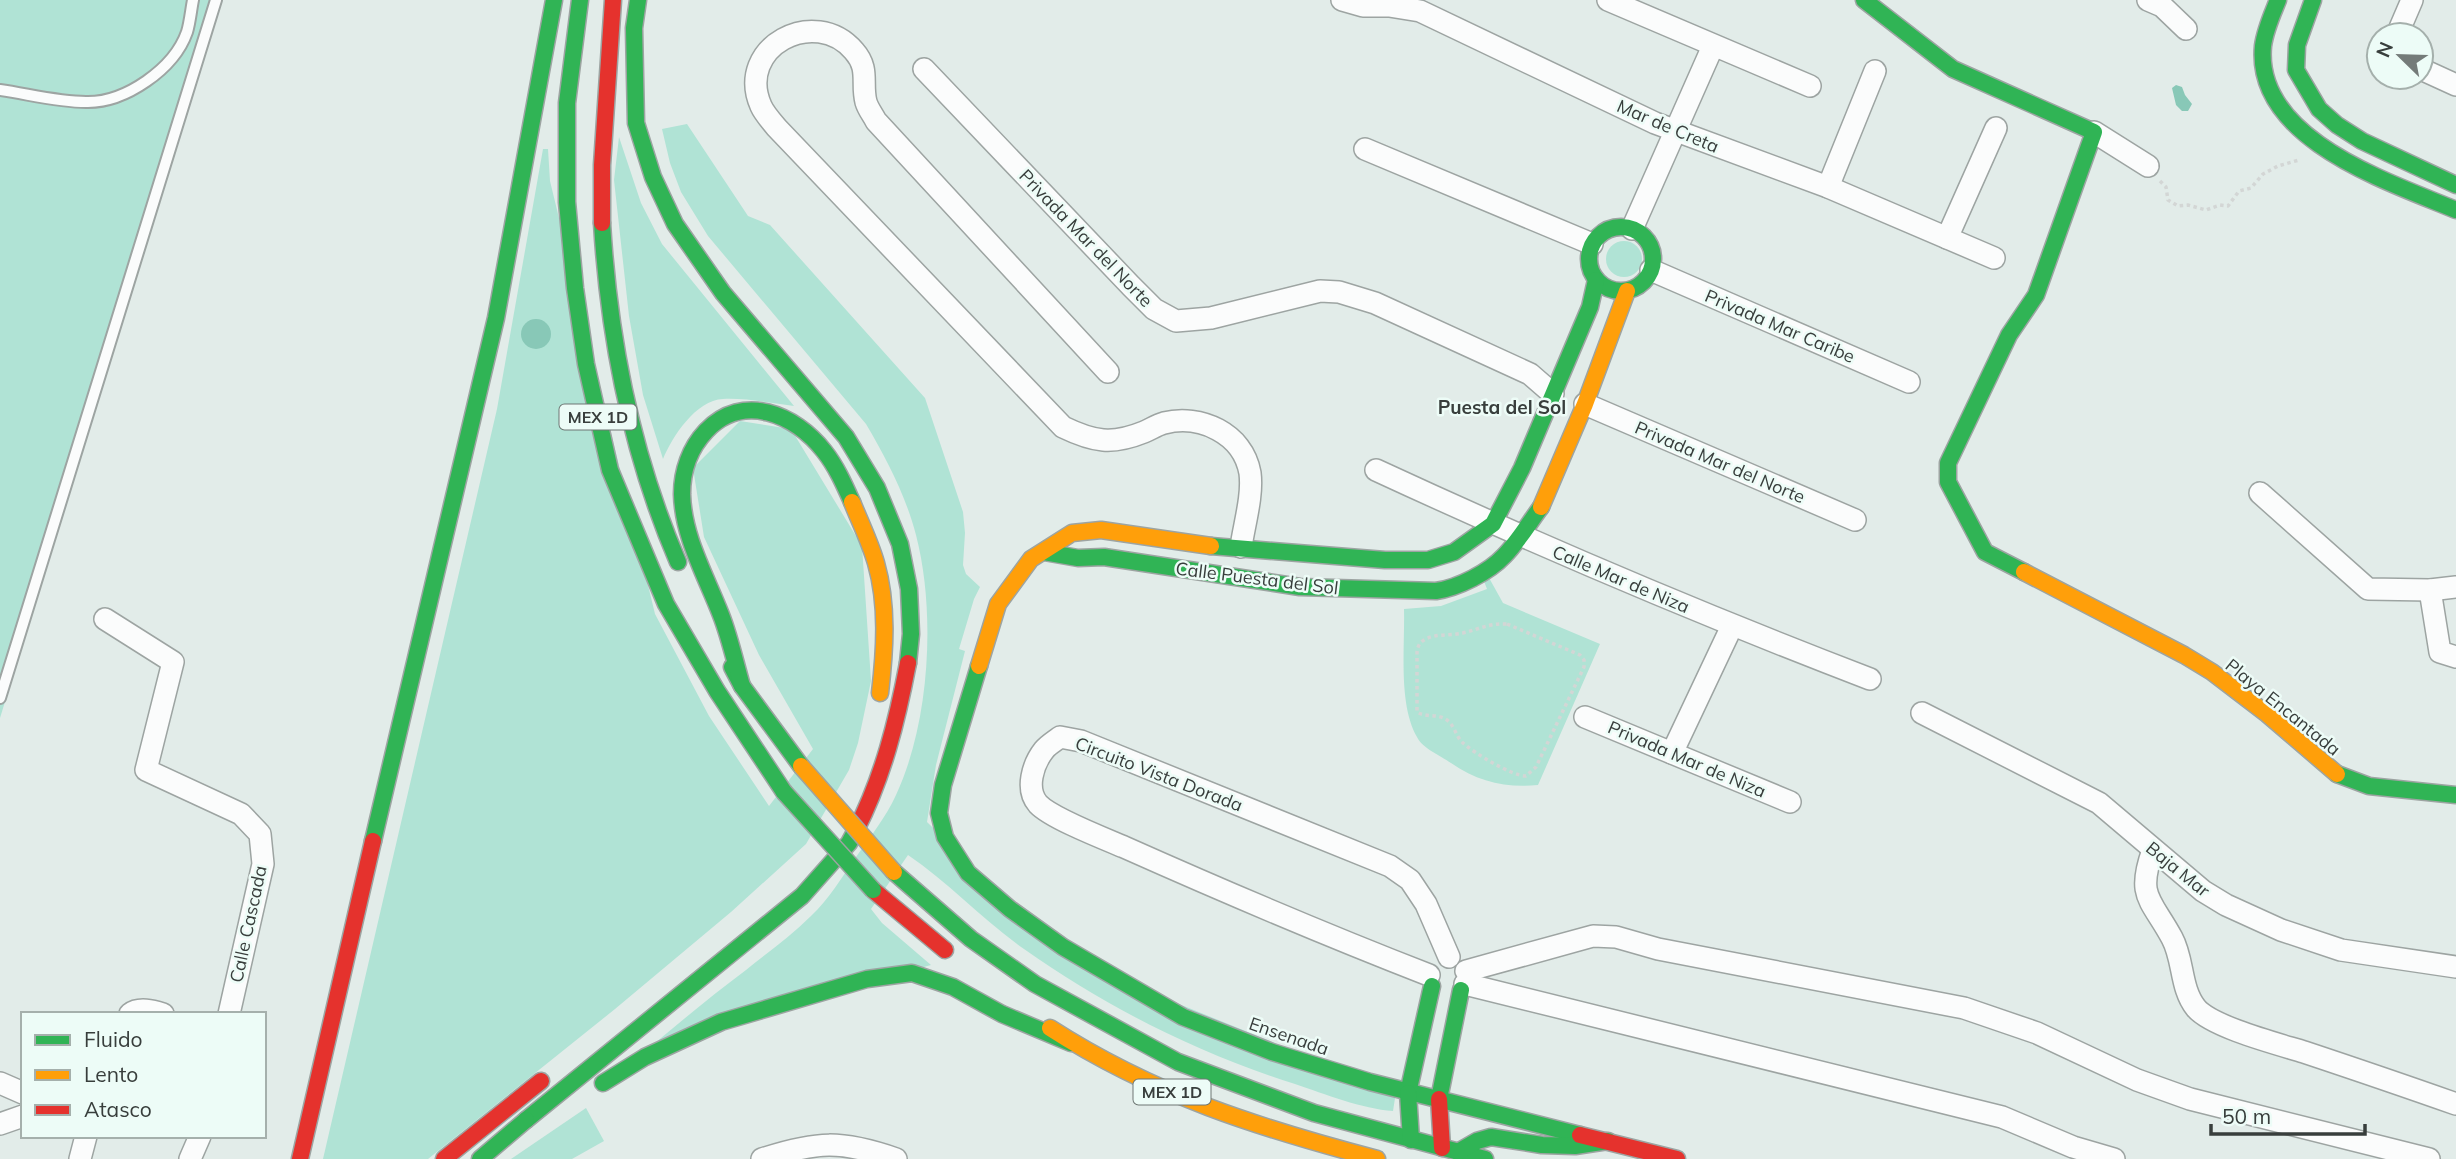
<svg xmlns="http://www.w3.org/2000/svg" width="2456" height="1159" viewBox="0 0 2456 1159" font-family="Mulish,sans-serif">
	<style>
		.green { fill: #b0e3d5 }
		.water { fill: #88c8b7 }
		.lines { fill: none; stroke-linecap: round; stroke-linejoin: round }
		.lane-casing { stroke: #9da4a2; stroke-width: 14 }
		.street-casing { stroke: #9da4a2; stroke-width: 24 }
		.fast-casing { stroke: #9da4a2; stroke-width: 19 }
		.slow-casing { stroke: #9da4a2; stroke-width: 19 }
		.jam-casing { stroke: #9da4a2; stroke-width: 19 }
		.path { stroke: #d3d6d5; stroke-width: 3.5; stroke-dasharray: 3.5 3.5; stroke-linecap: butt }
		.lane { stroke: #fbfcfc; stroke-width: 10 }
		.street { stroke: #fbfcfc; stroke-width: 21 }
		.fast { stroke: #30b455; stroke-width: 16 }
		.slow { stroke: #ff9f0a; stroke-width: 16 }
		.jam { stroke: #e5322d; stroke-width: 16 }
		.fast-bridge-casing { stroke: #9da4a2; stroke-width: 19; stroke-linecap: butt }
		.slow-bridge-casing { stroke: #9da4a2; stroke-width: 19; stroke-linecap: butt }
		.fast-bridge { stroke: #30b455; stroke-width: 16 }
		.slow-bridge { stroke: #ff9f0a; stroke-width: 16 }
		.labels { text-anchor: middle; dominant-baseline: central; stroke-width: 5; stroke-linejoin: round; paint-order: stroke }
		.shield { fill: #edfcf7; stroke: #6e7774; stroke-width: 2 }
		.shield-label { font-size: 16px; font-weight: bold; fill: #383e3c }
		.street-label { font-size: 18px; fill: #383e3c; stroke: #edfcf7 }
		.neighbourhood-label { font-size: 19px; font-weight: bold; fill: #383e3c; stroke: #edfcf7 }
	</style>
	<rect width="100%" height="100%" fill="#e2ece9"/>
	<!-- green -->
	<g class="green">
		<path d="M0,0H222L0,718Z"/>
		<path d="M687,124L748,216L770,225L925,398L963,512L965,533L963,565L966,574L980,587L974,599L959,649L965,651L936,765L927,822L1068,959L1396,1092L1393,1111C1362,1109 1325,1094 1295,1084C1197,1053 1108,1008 1024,949C983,920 949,883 908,855L871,909L882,923L931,965L655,1043C685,1018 715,993 746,970C768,952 791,936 811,916C829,899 842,877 856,857C870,837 886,817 896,795C930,722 936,612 916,535C906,496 886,458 866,424L708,236L681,192L670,163L662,129Z"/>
		<path d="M619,137L641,203L662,244L794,406C771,403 746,398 723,399C696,400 672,437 663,459L643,395L629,316L614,180Z"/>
		<path d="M543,149H548L550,181L655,614L709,716L769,806L813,749L759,655L704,537L693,468L740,421L791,429L862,546L871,681L858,743L849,770L806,844L731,912L615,1009L428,1159H323L497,409Z"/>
		<circle cx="1624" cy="259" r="18"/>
		<path d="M1482,576H1488L1503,603L1600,644L1538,785C1506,788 1478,782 1451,763C1441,756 1422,748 1417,737C1398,704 1405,647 1404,609L1441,606L1487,589Z"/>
		<path d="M586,1108L604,1141L572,1159H511Z"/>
	</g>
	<!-- water -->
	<g class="water">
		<path d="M2176,85L2182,87L2185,95L2192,104L2188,111H2182L2176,105L2172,88Z"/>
		<circle cx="536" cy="334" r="15"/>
	</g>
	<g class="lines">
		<defs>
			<g id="lane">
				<path d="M0,90C28,94 58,102 86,102C125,103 174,69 187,32C190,22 191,10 193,0"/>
				<path d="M0,698L216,0"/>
			</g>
			<g id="street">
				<path d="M1342,0L1363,6H1389L1420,11L1655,123L1828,187L1994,258"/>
				<path d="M1608,0L1810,86"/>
				<path d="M2148,0L2162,6L2186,29"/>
				<path d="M2397,35L2412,0"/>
				<path d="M924,69L1131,286L1154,309L1176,321L1211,318L1320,291L1339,292L1375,303L1530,374L1553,394"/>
				<path d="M2421,69L2456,85"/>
				<path d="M2094,132L2148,166"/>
				<path d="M1365,149L1592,244"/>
				<path d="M1828,187L1875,71"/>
				<path d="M1632,229L1713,46"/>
				<path d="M1947,238L1996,128"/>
				<path d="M1651,270L1909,382"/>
				<path d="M1108,372L876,121C873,115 868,109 866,102C861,83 870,69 854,51C815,5 735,47 761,106C764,113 771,121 777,128L1063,427C1094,442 1112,445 1144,432C1151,429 1157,425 1164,423C1200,414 1243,433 1250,473C1253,496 1244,525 1241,547"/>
				<path d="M1585,404L1855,520"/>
				<path d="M1376,470C1538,545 1703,615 1870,679"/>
				<path d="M2260,493L2368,589L2430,590L2456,587"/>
				<path d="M2430,590L2440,652L2456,657"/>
				<path d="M105,619L173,662L146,770L241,814L260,834L263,864L229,1014"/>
				<path d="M1922,713L2099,803L2203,891L2226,905L2281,930L2341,950L2456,967"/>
				<path d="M1585,717L1790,802"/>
				<path d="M1672,753L1732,626"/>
				<path d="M2153,850C2136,897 2151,899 2172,938C2184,960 2180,988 2196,1008C2212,1027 2278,1044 2304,1052C2355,1069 2405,1086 2456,1104"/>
				<path d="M1466,971L1593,936L1616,937L1658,949L1964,1008L2037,1033L2137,1080L2190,1099L2429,1159"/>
				<path d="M1429,975C1326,935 1225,892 1124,847C1105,839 1051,818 1038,804C1025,789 1033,764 1044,750C1048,745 1055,741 1060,737L1081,741L1390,866L1410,880L1426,904L1449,957"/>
				<path d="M1465,984L2002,1117L2073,1147L2114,1159"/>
				<path d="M130,1014C139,1007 153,1011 163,1014"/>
				<path d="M0,1083L23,1093"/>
				<path d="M0,1124L23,1116"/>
				<path d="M80,1159L86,1136"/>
				<path d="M190,1159L200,1136"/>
				<path d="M762,1159C817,1141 841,1140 896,1159"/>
			</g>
			<g id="fast">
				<path d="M580,0L567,103V202L575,288L586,364L610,470L666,604L717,691L784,792"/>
				<path d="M638,0L634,28L636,123L653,177L675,224L723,293L846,437L877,488L900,544L909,589L911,634L908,663"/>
				<path d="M1864,0L1953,69L2094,132L2036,295L2009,335L1948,463V482L1985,552L2024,572"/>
				<path d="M2278,0C2272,15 2265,30 2263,46C2254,139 2389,182 2456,210"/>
				<path d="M2313,0L2297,45L2296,70L2319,109L2337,125L2362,141L2456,185"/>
				<path d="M602,223C609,341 631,453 678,562"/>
				<circle cx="1621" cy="259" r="32"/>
				<path d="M1211,546L1385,560H1428L1454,552L1493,524L1522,468L1590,307L1596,280"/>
				<path d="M1044,552L1078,558L1104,557L1300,587L1436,591C1458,588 1489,572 1504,556C1518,542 1529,523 1541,507"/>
				<path d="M979,666L943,785L939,813L945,837L968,873L1010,909L1063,947L1183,1017L1272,1052L1370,1082L1580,1135"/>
				<path d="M732,667L742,686L801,766"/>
				<path d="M742,686C735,662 730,638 721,615C706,576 683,537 682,494C682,471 690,448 706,431C743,392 795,414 824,451C836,466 844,484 852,502"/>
				<path d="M2337,774L2369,786L2456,795"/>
				<path d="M373,841L496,318L554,0"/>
				<path d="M894,872L971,939L1035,984L1178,1062L1314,1113L1485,1159"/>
				<path d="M603,1083L645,1057L721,1022L867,979L912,973L953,987L1002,1014L1071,1043"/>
				<path d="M1408,1093L1432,986"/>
				<path d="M1408,1093L1411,1140"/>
				<path d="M1439,1099L1461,990"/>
				<path d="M526,1120L802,896L849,843L856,830"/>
				<path d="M1458,1152L1477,1141L1491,1137L1542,1145L1575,1146L1608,1141"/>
				<path d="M480,1159L526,1120"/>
			</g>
			<g id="slow">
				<path d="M852,502C860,522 870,542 876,563C888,605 885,650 880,693"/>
				<path d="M1541,507L1585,404L1627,291"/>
				<path d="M2024,572L2184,655L2212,672L2267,714L2337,774"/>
				<path d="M979,666L998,604L1031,559L1072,533L1101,530L1211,546"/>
				<path d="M1050,1028C1154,1095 1259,1128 1377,1159"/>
			</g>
			<g id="jam">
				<path d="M602,223V165L613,0"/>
				<path d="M856,830C883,777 897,721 908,663"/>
				<path d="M873,890L945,950"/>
				<path d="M1439,1099L1442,1148"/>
				<path d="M1580,1135L1677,1159"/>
				<path d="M300,1159L373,841"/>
				<path d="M444,1159L541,1081"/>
			</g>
		</defs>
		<!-- lane casing -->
		<use href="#lane" class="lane-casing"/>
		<!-- street casing -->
		<use href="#street" class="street-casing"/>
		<!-- fast casing -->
		<use href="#fast" class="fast-casing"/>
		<!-- slow casing -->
		<use href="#slow" class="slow-casing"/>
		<!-- jam casing -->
		<use href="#jam" class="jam-casing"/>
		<!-- path -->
		<g class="path">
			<path d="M2160,181L2166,187L2168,200L2178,206L2188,205L2206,210L2220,205L2228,206L2239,191L2251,188L2263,174L2278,166L2299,160"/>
			<path d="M1507,624L1580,655L1584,660V667L1536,767L1526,776C1512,776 1474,753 1463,743C1456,737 1455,726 1447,720C1437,713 1426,718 1417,712V654C1417,648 1419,643 1424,640C1435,633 1451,636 1463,633C1479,629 1490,623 1507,624Z"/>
		</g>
		<!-- lane -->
		<use href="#lane" class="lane"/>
		<!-- street -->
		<use href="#street" class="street"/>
		<!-- fast -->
		<use href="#fast" class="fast"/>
		<!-- slow -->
		<use href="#slow" class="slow"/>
		<!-- jam -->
		<use href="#jam" class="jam"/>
		<defs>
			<path id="fast-bridge" d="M784,792L873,890"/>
			<path id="slow-bridge" d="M801,766L894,872"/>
		</defs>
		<!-- fast-bridge casing -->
		<use href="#fast-bridge" class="fast-bridge-casing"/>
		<!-- slow-bridge casing -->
		<use href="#slow-bridge" class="slow-bridge-casing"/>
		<!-- fast-bridge -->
		<use href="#fast-bridge" class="fast-bridge"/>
		<!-- slow-bridge -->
		<use href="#slow-bridge" class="slow-bridge"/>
	</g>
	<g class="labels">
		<!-- shield labels -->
		<g class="shield">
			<rect x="559.5" y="404.5" width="77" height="25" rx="5"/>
			<rect x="1133.5" y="1079.5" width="77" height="25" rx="5"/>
		</g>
		<g class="shield-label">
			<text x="598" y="417">MEX 1D</text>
			<text x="1172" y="1092">MEX 1D</text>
		</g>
		<!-- street labels -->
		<g class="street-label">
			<text transform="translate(1668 126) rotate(23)">Mar de Creta</text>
			<text transform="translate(1086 238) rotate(46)">Privada Mar del Norte</text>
			<text transform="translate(1780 326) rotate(23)">Privada Mar Caribe</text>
			<text transform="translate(1720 462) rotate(23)">Privada Mar del Norte</text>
			<text transform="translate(1257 578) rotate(7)">Calle Puesta del Sol</text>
			<text transform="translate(1621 579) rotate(23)">Calle Mar de Niza</text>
			<text transform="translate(2283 707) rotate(39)">Playa Encantada</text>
			<text transform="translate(1687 759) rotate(23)">Privada Mar de Niza</text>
			<text transform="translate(1159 774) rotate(21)">Circuito Vista Dorada</text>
			<text transform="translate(2178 869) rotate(39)">Baja Mar</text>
			<text transform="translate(248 924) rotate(-78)">Calle Cascada</text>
			<text transform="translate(1289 1036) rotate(19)">Ensenada</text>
		</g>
		<!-- neighbourhood labels -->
		<g class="neighbourhood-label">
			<text x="1502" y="407">Puesta del Sol</text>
		</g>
	</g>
	<!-- legend -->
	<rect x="21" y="1012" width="245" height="126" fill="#edfcf7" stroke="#a5b0ac" stroke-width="2"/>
	<rect x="35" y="1035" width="35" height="10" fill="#30b455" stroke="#a5b0ac" stroke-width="2"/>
	<text x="84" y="1047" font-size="21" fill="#383e3c">Fluido</text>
	<rect x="35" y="1070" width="35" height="10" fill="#ff9f0a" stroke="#a5b0ac" stroke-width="2"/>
	<text x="84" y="1082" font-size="21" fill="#383e3c">Lento</text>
	<rect x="35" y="1105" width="35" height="10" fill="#e5322d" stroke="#a5b0ac" stroke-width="2"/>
	<text x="84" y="1117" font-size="21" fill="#383e3c">Atasco</text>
	<!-- north arrow -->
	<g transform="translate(2400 56) rotate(293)"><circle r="33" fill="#edfcf7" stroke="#a5b0ac" stroke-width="2"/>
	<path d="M0-5L12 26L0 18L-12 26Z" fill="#747b79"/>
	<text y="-10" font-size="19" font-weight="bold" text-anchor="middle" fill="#383e3c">N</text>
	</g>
	<!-- scale -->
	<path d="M2211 1124v10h154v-10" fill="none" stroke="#383e3c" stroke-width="3.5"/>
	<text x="2222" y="1124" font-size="21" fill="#383e3c" stroke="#edfcf7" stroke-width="5" paint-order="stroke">50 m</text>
</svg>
